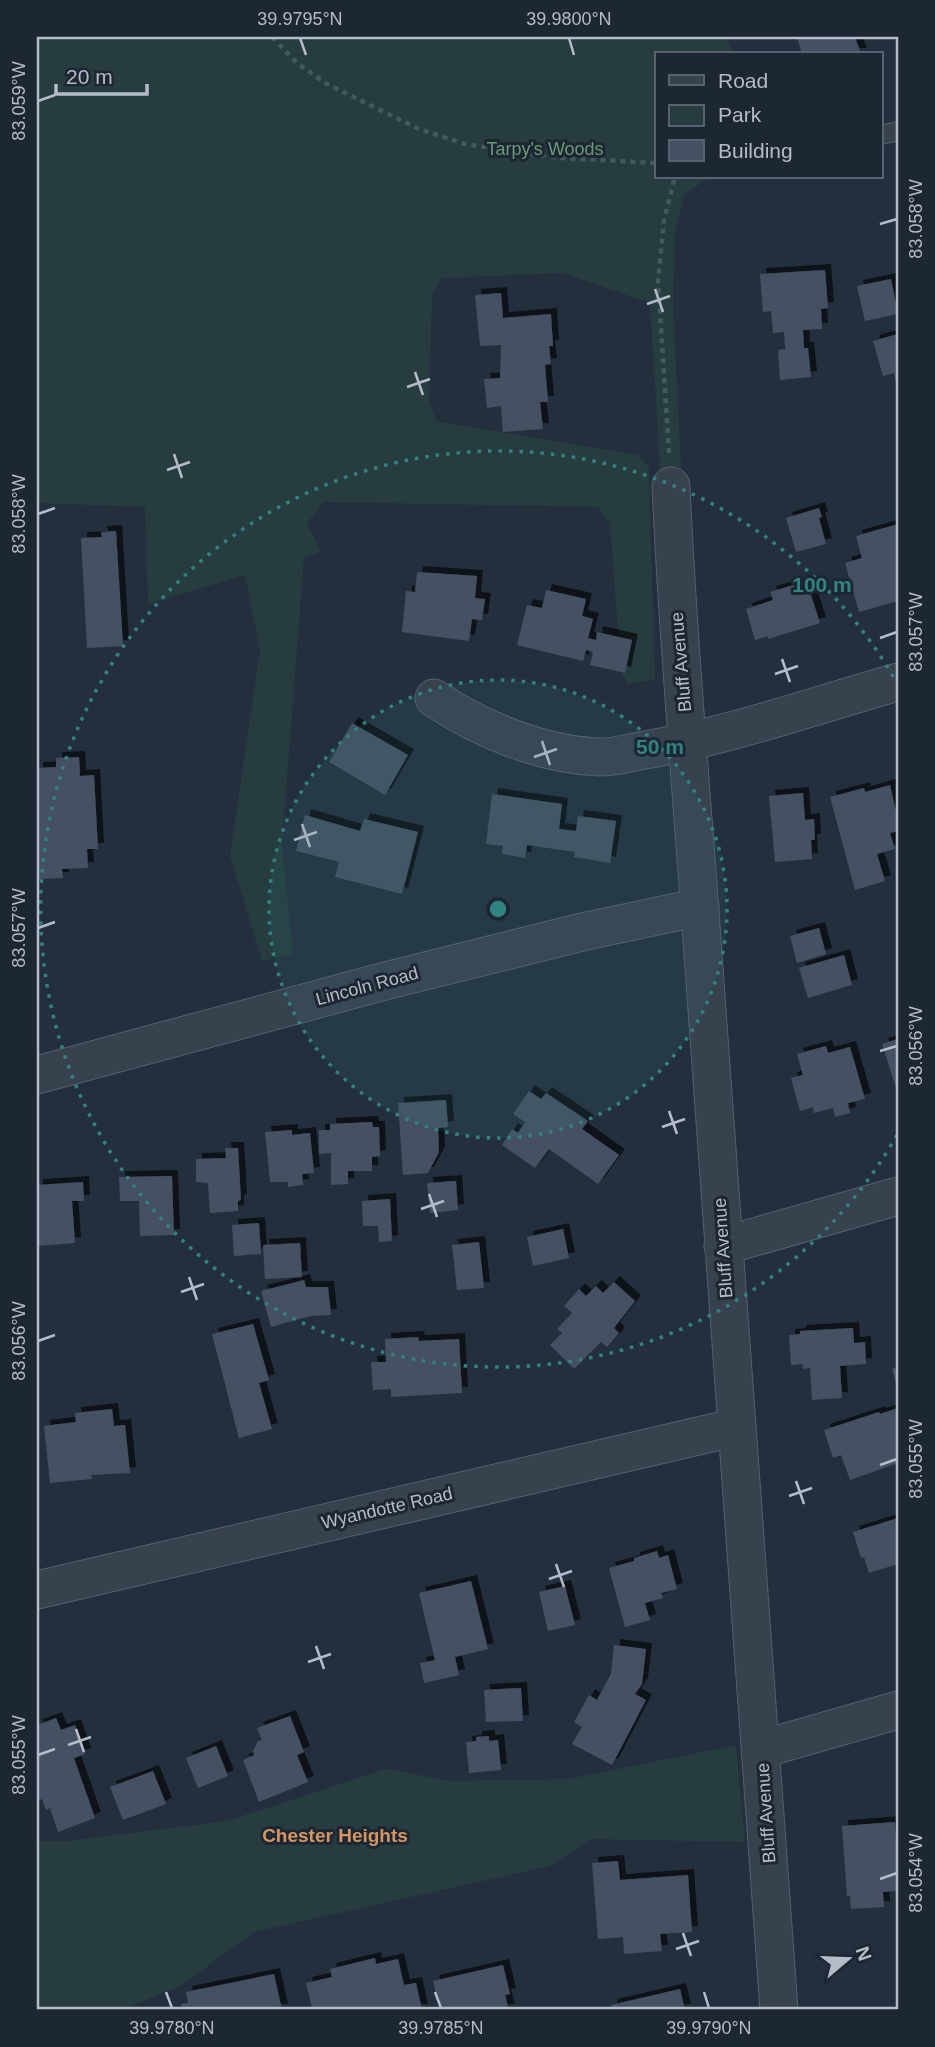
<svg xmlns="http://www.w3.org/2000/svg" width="935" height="2047" viewBox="0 0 935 2047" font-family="Arial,sans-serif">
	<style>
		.green { fill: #263c3f }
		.building { fill: #455162; filter: url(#shadow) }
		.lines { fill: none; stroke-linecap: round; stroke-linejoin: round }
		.lane-casing { stroke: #565f6c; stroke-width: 20 }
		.street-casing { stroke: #565f6c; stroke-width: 39 }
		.path { stroke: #44595c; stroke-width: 4.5; stroke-dasharray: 5 5; stroke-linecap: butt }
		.lane { stroke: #38414e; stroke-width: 18 }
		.street { stroke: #38414e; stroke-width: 37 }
		.ticks { fill: none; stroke: #b4bcc9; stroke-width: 2.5 }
		.ring { fill: none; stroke: #308480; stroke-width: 3.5; stroke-dasharray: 3.5 7 }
		.labels { text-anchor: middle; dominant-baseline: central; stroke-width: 6; stroke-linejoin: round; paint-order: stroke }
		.park-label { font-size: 18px; fill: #6b9a76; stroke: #1d2633 }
		.street-label { font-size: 18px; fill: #b4bcc9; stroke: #1d2633 }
		.neighbourhood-label { font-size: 19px; font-weight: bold; fill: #d59563; stroke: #1d2633 }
		.centre { fill: #308480; stroke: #1d2633; stroke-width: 3.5 }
		.ring-label { font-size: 21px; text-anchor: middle; font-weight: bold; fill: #308480; stroke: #1d2633; stroke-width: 6; stroke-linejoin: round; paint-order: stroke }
		.neatline { fill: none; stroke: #b4bcc9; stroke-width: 2.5 }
		.ticks-label { font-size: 18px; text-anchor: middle; fill: #b4bcc9 }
	</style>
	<defs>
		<filter id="shadow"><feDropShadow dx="6" dy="-6" stdDeviation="0" flood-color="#0009"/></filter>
	</defs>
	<rect width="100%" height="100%" fill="#242f3e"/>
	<!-- green -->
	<g class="green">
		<path d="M37,37H727L732,54H657V177H710L685,194L675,230L673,306L682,484L661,485L650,303L562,273L442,278L432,294L429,400L436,421L638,455L649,467L655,680L628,684L621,673L610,523L598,507L324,502L307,523L321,552L304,557L282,845L293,954L262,961L230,856L260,650L245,575L148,604L145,507L37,503Z"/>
		<path d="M736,1745L745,1842L591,1839L550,1866L254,1932L182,1985L122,2010H37V1841H68L227,1821L386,1769L451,1781L568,1779Z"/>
	</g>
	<!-- building -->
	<g class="building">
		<path d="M797,37H855L861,54H802Z"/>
		<path d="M825,270L828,308L821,309L822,329L803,330L804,348H808L811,377L780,380L778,350L785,349L784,332L773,333L771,311L763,312L760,274Z"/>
		<path d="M891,279L898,314L865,321L857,286Z"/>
		<path d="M501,293L503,318L551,314L553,346H549L551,364L545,365L548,402H540L543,429L503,432L501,406L487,408L484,379L500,378L501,345L480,346L475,295Z"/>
		<path d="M898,334V382L896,383L894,373L883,376L873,341Z"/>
		<path d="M819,508L822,517L819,518L826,544L796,552L786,518Z"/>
		<path d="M898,524V601L859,612L845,563L862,558L856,536Z"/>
		<path d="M116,531L123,646L87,648L81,538L102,537L101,532Z"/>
		<path d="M417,572L477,576L475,598L485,599L482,620L472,619L469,641L402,632L406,591L415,592Z"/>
		<path d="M797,584L800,592L809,589L820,623L768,639V636L755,640L746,609L773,600L770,592Z"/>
		<path d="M546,590L586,599L582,616L593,619L588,638L596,640L597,632L632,640L625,673L590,665L593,652L586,650L583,661L517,645L527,605L542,608Z"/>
		<path d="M352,723L408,755L385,795L329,762Z"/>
		<path d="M79,757L80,776L94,775L98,849H87L88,868L62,869L63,878L37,879V768L56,767V758Z"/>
		<path d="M890,785L898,820V831L890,833L895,849L877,854L885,881L855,890L830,797L864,788L865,792Z"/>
		<path d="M803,793L805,820L814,819L815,840H811L812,859L775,862L769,796Z"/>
		<path d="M492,794L562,804L559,829L576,831L578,816L616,821L610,863L574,857L575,852L527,845L525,858L502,854L503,846L486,844Z"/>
		<path d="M305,815L360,831L364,819L418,832L402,894L335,877L339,862L296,851Z"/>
		<path d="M819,928L826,954L797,963L790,936Z"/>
		<path d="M844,955L852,985L808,998L799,968Z"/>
		<path d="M898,1039V1094L882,1044Z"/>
		<path d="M826,1046L828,1053L850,1047L865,1099L848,1103L850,1113L835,1117L833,1108L814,1113L813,1107L800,1111L791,1078L803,1075L797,1054Z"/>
		<path d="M529,1091L541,1099L546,1093L588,1121L582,1129L619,1155L598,1184L549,1149L535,1168L502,1145L512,1129L518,1133L525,1122L513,1114Z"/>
		<path d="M446,1100L448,1127L438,1128L439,1152L428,1173L403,1175L398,1103Z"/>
		<path d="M372,1122L373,1127H379L380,1156L372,1157V1171H348V1184L331,1185V1153L319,1154V1130H330V1124Z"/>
		<path d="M292,1130V1135L310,1133L314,1173L302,1174L303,1185L288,1187V1182H270L265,1132Z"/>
		<path d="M225,1148H238L241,1200L238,1201V1211L210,1213L208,1183L196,1182V1159L226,1158Z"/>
		<path d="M172,1176L174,1235L140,1236L139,1201H120L119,1177Z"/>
		<path d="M456,1181L458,1210L430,1213L427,1183Z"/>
		<path d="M83,1182L84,1201H72L75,1243L37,1246V1185Z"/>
		<path d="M390,1199L392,1241L379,1242L378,1226H363L362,1201Z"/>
		<path d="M259,1223L261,1254L234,1256L232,1225Z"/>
		<path d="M563,1229L569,1258L533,1266L527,1237Z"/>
		<path d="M479,1242L484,1288L457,1290L452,1245Z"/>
		<path d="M300,1243L302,1277L265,1279L263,1245Z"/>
		<path d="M304,1280L306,1287H328L331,1315L310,1316L271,1327L261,1291Z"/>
		<path d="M614,1282L635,1301L614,1328L619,1333L607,1347L601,1342L574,1369L550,1345L562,1333L557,1329L572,1313L564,1306L579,1289L586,1296L596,1286L603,1293Z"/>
		<path d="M253,1324L269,1380L259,1383L272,1429L239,1438L212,1334Z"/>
		<path d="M853,1328L854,1343L865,1342L866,1364L840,1366L842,1398L812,1400L810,1368L803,1369L802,1364L791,1365L789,1335L800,1334V1331Z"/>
		<path d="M418,1337L419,1341L459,1339L462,1393L391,1397V1389L373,1390L371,1362H386L385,1339Z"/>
		<path d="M898,1367V1387H897L892,1369Z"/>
		<path d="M898,1408V1463L850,1480L841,1455L833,1458L824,1430L879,1412L880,1414Z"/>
		<path d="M112,1409L114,1426L125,1425L130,1473L91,1475L92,1479L50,1483L44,1426L76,1422L75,1413Z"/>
		<path d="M898,1518V1564L869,1573L864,1557L861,1558L853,1532Z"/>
		<path d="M657,1551L659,1558L668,1555L677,1589L661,1593L663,1598L645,1603L650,1620L625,1627L609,1568L634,1561V1558Z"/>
		<path d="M471,1581L488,1649L455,1657L459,1675L424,1683L420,1663L435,1660L419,1593Z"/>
		<path d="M565,1586L575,1625L548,1631L539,1592Z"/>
		<path d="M614,1645L646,1649L642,1684L635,1694L646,1700L612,1765L572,1744L582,1727L574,1722L589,1695L597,1700L611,1674Z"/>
		<path d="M521,1688L523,1721L486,1722L484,1690Z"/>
		<path d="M290,1716L304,1752L297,1755L308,1782L259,1802L243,1760L254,1755L253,1751L258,1741L262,1740L257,1728Z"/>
		<path d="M56,1718L61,1730L75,1725L85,1754L74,1758L95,1818L58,1832L50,1808L46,1810L42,1799L37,1801V1725Z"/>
		<path d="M489,1736V1741L498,1740L501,1770L469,1773L466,1742L476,1741V1737Z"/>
		<path d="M216,1746L228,1776L198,1788L186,1758Z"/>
		<path d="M153,1771L166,1804L123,1820L110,1787Z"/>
		<path d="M895,1822L898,1891L883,1892L884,1907L851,1909L850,1896H847L842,1826Z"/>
		<path d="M618,1861L620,1880L688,1875L692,1932L660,1934L662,1951L624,1954L623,1937L598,1939L592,1863Z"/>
		<path d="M375,1958L376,1964L398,1959L404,1985L416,1983L422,2010H305L312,2008L306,1983L332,1977L330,1969Z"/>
		<path d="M503,1965L510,1994L505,1995L509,2010H440L433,1981Z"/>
		<path d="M274,1974L282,2010H182L181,2004L188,2003L186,1992Z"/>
		<path d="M680,1989L685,2010H612L611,2005Z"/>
	</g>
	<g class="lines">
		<defs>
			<path id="lane" d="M881,135L898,131"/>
			<g id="street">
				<path d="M671,486C678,647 693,807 704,968C729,1316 755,1663 779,2010"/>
				<path d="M434,698C479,729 543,755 598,757C615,758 634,751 651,749C735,734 816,705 898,682"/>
				<path d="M37,1075L385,981L582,932L700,907"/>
				<path d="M723,1246L898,1196"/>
				<path d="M37,1590L737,1427"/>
				<path d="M762,1749L898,1710"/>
			</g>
		</defs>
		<!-- lane casing -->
		<use href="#lane" class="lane-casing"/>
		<!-- street casing -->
		<use href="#street" class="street-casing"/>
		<!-- path -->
		<g class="path">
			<path d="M272,37L297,63L327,84L419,129L465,144L560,158L657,163"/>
			<path d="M669,453L658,281L664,220L675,177"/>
		</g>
		<!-- lane -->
		<use href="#lane" class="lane"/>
		<!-- street -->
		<use href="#street" class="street"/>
	</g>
	<!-- ticks -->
	<path class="ticks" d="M300,38L306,55M569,38L574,55M38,101L55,95M880,224L897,219M655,289L663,312M647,304L670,296M415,372L423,395M407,387L430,379M174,454L182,478M167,470L190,462M38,514L55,508M880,638L897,632M782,659L790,682M775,674L798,666M542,741L550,765M534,757L557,749M302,824L310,847M294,840L317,832M38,928L55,922M880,1051L897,1046M669,1111L677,1134M662,1127L685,1119M429,1194L437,1217M421,1209L444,1201M189,1277L197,1300M181,1292L204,1284M38,1341L55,1335M880,1465L897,1459M796,1481L804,1504M789,1496L812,1488M556,1564L564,1587M549,1579L572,1571M316,1646L324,1669M308,1662L331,1654M76,1729L84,1752M68,1745L91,1737M38,1755L55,1749M880,1879L897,1873M683,1933L691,1956M676,1949L699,1941M166,1992L172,2008M435,1992L441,2008M704,1992L709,2008"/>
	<!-- distance rings -->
	<circle cx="498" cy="909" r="229" fill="#308480" fill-opacity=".12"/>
	<g class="ring">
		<circle cx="498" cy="909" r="229"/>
		<path d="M897 1135A458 458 0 1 1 897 683"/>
	</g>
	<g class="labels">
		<!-- park labels -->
		<g class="park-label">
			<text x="545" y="149">Tarpy's Woods</text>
		</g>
		<!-- street labels -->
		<g class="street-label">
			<text transform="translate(681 662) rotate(-95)">Bluff Avenue</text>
			<text transform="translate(367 986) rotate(-15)">Lincoln Road</text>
			<text transform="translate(723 1248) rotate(-94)">Bluff Avenue</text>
			<text transform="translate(387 1508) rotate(-13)">Wyandotte Road</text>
			<text transform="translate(766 1813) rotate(-94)">Bluff Avenue</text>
		</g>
		<!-- neighbourhood labels -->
		<g class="neighbourhood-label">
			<text x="335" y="1835">Chester Heights</text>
		</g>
	</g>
	<circle cx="498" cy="909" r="10" class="centre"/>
	<g class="ring-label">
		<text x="822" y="592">100 m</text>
		<text x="660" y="754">50 m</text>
	</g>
	<!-- border -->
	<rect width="935" height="2047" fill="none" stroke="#1d2633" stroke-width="77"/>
	<!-- legend -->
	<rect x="655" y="52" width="228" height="126" fill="#1d2633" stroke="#59626f" stroke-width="2"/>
	<rect x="669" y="75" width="35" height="10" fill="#38414e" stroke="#59626f" stroke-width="2"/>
	<text x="718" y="88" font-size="21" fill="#b4bcc9">Road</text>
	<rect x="669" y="105" width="35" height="21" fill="#263c3f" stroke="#59626f" stroke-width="2"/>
	<text x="718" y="122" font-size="21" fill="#b4bcc9">Park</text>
	<rect x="669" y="140" width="35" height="21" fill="#455162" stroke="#59626f" stroke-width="2"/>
	<text x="718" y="158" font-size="21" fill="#b4bcc9">Building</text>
	<!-- north arrow -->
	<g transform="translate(848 1959) rotate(71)" stroke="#1d2633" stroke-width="5" paint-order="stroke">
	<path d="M0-5L12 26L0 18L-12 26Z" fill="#b4bcc9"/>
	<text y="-10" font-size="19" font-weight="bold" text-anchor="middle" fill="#b4bcc9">N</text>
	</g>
	<!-- scale -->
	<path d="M56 84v10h91v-10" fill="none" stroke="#b4bcc9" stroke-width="3.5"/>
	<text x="66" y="84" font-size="21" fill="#b4bcc9" stroke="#1d2633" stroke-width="5" paint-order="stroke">20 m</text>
	<rect x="38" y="38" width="859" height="1970" class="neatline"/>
	<g class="ticks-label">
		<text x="300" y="25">39.9795°N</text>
		<text x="569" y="25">39.9800°N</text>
		<text transform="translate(19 101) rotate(-90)" y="6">83.059°W</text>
		<text transform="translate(916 219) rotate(-90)" y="6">83.058°W</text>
		<text transform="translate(19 514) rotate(-90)" y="6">83.058°W</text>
		<text transform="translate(916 632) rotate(-90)" y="6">83.057°W</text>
		<text transform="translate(19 928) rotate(-90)" y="6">83.057°W</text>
		<text transform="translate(916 1046) rotate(-90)" y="6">83.056°W</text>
		<text transform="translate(19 1341) rotate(-90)" y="6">83.056°W</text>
		<text transform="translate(916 1459) rotate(-90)" y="6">83.055°W</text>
		<text transform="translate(19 1755) rotate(-90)" y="6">83.055°W</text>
		<text transform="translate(916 1873) rotate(-90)" y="6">83.054°W</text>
		<text x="172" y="2034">39.9780°N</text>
		<text x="441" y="2034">39.9785°N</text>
		<text x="709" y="2034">39.9790°N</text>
	</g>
</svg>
